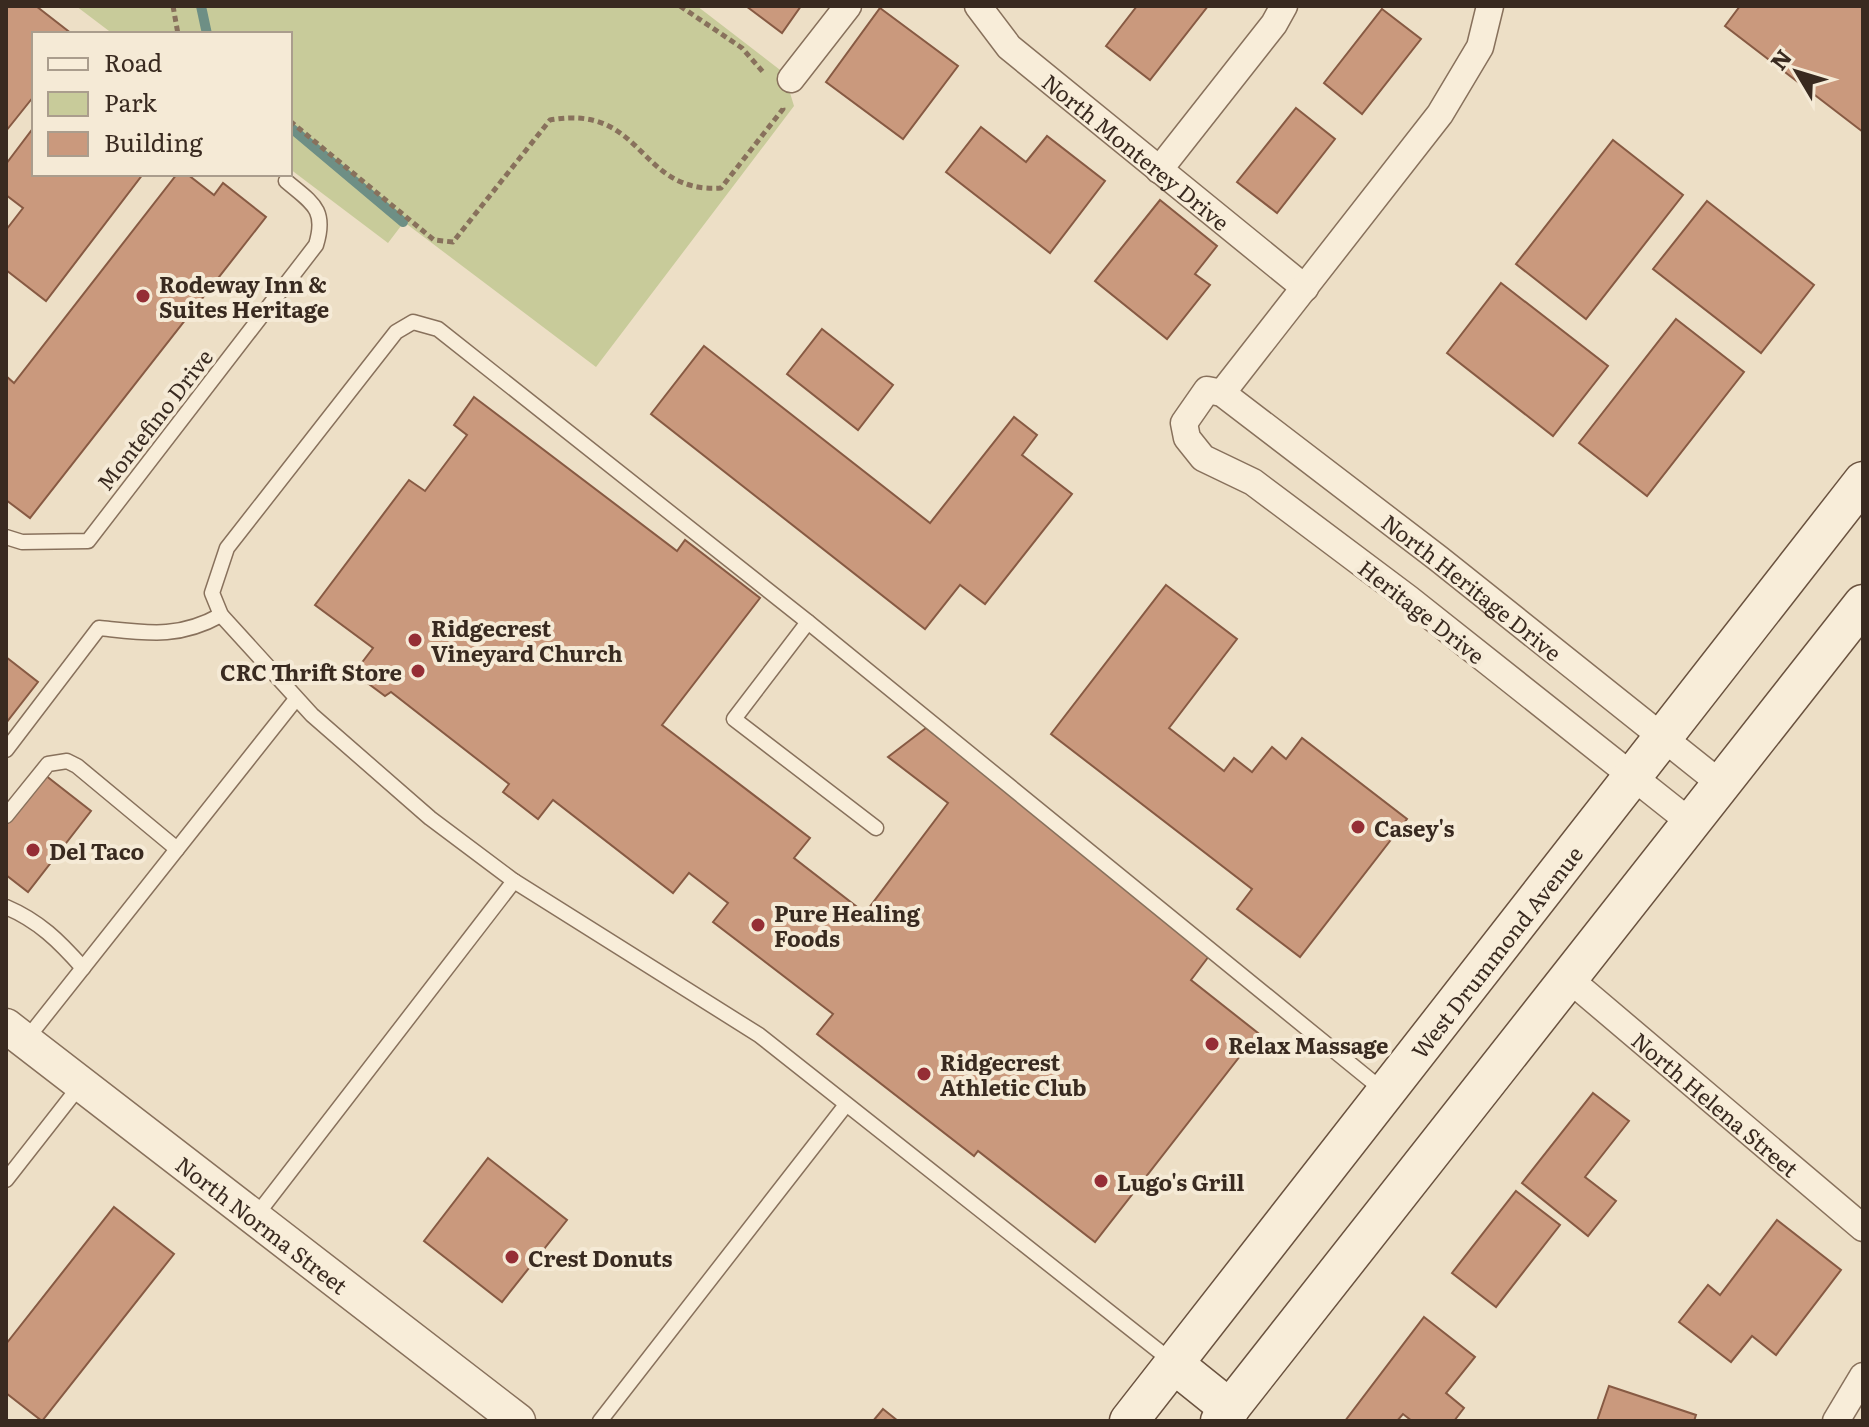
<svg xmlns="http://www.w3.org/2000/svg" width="1869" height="1427" viewBox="0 0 1869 1427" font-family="Literata,serif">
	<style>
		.green { fill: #c8cb9a }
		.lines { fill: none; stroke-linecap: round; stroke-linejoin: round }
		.stream { stroke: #6e8f85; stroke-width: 10 }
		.building { fill: #ca997d; stroke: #875a43; stroke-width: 2 }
		.service-casing { stroke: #88715c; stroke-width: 17 }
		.minor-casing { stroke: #88715c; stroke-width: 29 }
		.tertiary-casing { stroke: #88715c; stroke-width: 37 }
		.secondary-casing { stroke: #6a523f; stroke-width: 41 }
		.path { stroke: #88715c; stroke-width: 5; stroke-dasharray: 6 4; stroke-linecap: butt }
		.service { stroke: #f8edd9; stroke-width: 14 }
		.minor { stroke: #f8edd9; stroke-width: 26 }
		.tertiary { stroke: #f8edd9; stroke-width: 34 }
		.secondary { stroke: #f8edd9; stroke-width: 38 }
		.poi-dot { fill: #952e35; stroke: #f5ead6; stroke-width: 3 }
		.labels { text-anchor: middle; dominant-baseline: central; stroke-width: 8; stroke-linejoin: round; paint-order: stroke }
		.street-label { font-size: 22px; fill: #392a20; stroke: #f5ead6 }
		.poi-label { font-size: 22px; font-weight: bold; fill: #392a20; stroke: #f5ead6; text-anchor: start }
	</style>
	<rect width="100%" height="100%" fill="#eddfc6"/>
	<!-- green -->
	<path class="green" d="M76,6H697L784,73L794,106L596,367L404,222L388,243L290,169V34H113Z"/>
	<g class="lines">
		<!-- stream -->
		<g class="stream">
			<path d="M201,6L207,34"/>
			<path d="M290,127L403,222"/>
		</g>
	</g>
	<!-- building -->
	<g class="building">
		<path d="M6,6H36L72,34H34V96L6,131Z"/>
		<path d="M746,6H801L782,33Z"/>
		<path d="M1137,6H1208L1150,80L1106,46Z"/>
		<path d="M1740,6H1863V132L1725,26Z"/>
		<path d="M880,8L958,66L903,139L826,82Z"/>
		<path d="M1382,9L1421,39L1362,114L1324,83Z"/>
		<path d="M1296,108L1335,139L1277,213L1237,182Z"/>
		<path d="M34,127V174H143L46,301L6,270V230L23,208L6,195V164Z"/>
		<path d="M981,127L1026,162L1047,136L1105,181L1050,253L946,172Z"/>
		<path d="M1613,140L1683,195L1586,319L1516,264Z"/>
		<path d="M177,174H187L214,195L223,183L266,217L30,518L6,500V376L14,383Z"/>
		<path d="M1160,200L1217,246L1195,274L1210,285L1167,339L1095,281Z"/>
		<path d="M1707,201L1814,285L1761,353L1653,269Z"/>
		<path d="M1501,283L1608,366L1553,436L1447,353Z"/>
		<path d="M1676,319L1744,372L1647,496L1579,443Z"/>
		<path d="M822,329L893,385L858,430L787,374Z"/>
		<path d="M704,346L930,523L1014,417L1037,435L1022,455L1072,494L985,604L960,585L925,629L651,414Z"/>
		<path d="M474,397L677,551L685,540L760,598L662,725L810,838L794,858L865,913L948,803L888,757L926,728L1212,952L1191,980L1258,1033L1095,1242L978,1151L974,1156L817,1034L833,1014L713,922L728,903L689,873L673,893L553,800L538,819L503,792L509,784L391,692L385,696L354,673L373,648L315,605L409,480L425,491L467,435L454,425Z"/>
		<path d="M1166,585L1237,639L1169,728L1224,771L1234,758L1252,772L1272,747L1286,759L1302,738L1407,819L1300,957L1237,909L1252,889L1051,734Z"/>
		<path d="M6,657L38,682L6,723Z"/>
		<path d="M45,775L91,811L28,892L6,875V825Z"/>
		<path d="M1593,1093L1629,1121L1585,1177L1616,1201L1588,1236L1522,1183Z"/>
		<path d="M488,1158L567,1220L502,1302L424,1241Z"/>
		<path d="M1516,1191L1560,1225L1496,1307L1452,1273Z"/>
		<path d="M114,1207L174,1254L42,1421L6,1393V1344Z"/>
		<path d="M1777,1220L1841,1270L1776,1355L1752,1336L1731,1362L1679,1322L1708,1285L1720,1295Z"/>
		<path d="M1424,1317L1475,1357L1446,1393L1464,1408L1454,1421H1412L1403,1414L1397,1421H1345Z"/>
		<path d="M1609,1386L1696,1415L1694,1421H1597Z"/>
		<path d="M883,1409L898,1421H873Z"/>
	</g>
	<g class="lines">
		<defs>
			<g id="service">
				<path d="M6,537L22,542L88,541L316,245C327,209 312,203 286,181"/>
				<path d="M808,622L734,719L876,828"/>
				<path d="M6,750L99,628C147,633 178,639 221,615"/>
				<path d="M6,816L48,764L67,761L77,766L177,849"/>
				<path d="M6,907C39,921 59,941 83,968"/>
				<path d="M25,1041L296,699"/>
				<path d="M6,1180L82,1083"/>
				<path d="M255,1217L514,881"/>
				<path d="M1174,1363L759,1035L514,881L430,818L312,715L221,615L212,593L227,548L396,332L413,322L438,329L808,622L1385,1092"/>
				<path d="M600,1421L845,1106"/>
			</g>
			<g id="minor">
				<path id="s1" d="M978,6L1009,47L1305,288"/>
				<path d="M791,79L848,6"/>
				<path d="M1159,170L1274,24L1284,6"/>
				<path d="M1222,393L1440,114L1480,47L1490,6"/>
				<path id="s2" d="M1690,822L1409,599L1253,482L1203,458L1187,438L1184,423L1207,390L1222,393L1439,559L1721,784"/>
				<path id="s3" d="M1568,978L1863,1228"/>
				<path d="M1836,1421L1863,1376"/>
			</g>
			<g id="tertiary">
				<path id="s4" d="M6,1026L518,1421"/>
			</g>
			<g id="secondary">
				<path d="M1174,1364L1230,1409"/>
				<path id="s5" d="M1129,1421L1863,481"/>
				<path d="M1220,1421L1863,604"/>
			</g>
		</defs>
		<!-- service casing -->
		<use href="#service" class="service-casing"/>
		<!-- minor casing -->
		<use href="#minor" class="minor-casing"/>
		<!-- tertiary casing -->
		<use href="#tertiary" class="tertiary-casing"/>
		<!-- secondary casing -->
		<use href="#secondary" class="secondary-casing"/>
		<!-- path -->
		<g class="path">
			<path d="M173,6L178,34"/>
			<path d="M680,6L742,48L763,72"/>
			<path d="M290,121L434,240L453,242L550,120C645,103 637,194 721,188L783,109L782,104"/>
		</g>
		<!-- service -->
		<use href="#service" class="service"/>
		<!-- minor -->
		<use href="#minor" class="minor"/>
		<!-- tertiary -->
		<use href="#tertiary" class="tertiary"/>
		<!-- secondary -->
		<use href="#secondary" class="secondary"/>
	</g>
	<!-- markers -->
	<g class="poi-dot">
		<circle cx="143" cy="296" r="8"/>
		<circle cx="415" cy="640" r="8"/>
		<circle cx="418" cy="671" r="8"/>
		<circle cx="1358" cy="827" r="8"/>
		<circle cx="33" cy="850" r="8"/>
		<circle cx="758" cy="925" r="8"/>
		<circle cx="1212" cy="1044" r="8"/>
		<circle cx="924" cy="1074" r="8"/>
		<circle cx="1101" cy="1181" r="8"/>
		<circle cx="512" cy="1257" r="8"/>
	</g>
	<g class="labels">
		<!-- street labels -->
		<g class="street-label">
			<text stroke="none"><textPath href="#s1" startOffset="216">North Monterey Drive</textPath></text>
			<text transform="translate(154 419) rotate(-52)">Montefino Drive</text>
			<text stroke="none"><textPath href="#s2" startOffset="1022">North Heritage Drive</textPath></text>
			<text transform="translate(1422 611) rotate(38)">Heritage Drive</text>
			<text stroke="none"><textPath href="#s5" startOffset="596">West Drummond Avenue</textPath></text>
			<text stroke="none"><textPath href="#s3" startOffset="194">North Helena Street</textPath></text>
			<text stroke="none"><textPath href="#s4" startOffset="324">North Norma Street</textPath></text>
		</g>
		<!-- poi labels -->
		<g class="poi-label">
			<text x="159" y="283">Rodeway Inn &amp;<tspan x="159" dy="25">Suites Heritage</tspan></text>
			<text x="431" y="627">Ridgecrest<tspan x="431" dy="25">Vineyard Church</tspan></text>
			<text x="402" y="671" text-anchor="end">CRC Thrift Store</text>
			<text x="1374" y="827">Casey's</text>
			<text x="49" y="850">Del Taco</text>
			<text x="774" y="912">Pure Healing<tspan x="774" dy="25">Foods</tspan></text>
			<text x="1228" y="1044">Relax Massage</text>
			<text x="940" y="1061">Ridgecrest<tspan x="940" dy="25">Athletic Club</tspan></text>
			<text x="1117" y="1181">Lugo's Grill</text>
			<text x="528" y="1257">Crest Donuts</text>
		</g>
	</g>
	<!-- border -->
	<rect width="1869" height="1427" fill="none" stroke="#392a20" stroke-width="16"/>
	<!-- legend -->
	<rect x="32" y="32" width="260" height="144" fill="#f5ead6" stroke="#aa9d8d" stroke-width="2"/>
	<rect x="48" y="58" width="40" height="12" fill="#f8edd9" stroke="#aa9d8d" stroke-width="2"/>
	<text x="104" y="72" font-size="24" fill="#392a20">Road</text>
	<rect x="48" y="92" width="40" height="24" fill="#c8cb9a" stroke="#aa9d8d" stroke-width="2"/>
	<text x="104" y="112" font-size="24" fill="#392a20">Park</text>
	<rect x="48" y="132" width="40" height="24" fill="#ca997d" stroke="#aa9d8d" stroke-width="2"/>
	<text x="104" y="152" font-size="24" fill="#392a20">Building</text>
	<!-- north arrow -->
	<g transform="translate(1797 72) rotate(308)" stroke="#f5ead6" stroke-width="6" paint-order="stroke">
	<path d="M0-6L14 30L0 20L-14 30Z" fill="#392a20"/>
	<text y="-12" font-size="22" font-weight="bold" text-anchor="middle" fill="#392a20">N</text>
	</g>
</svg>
